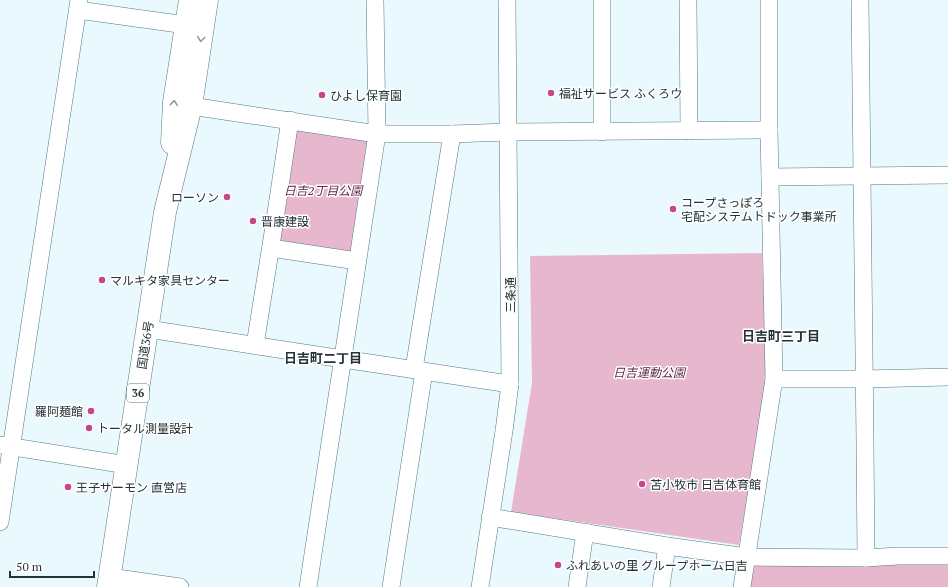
<svg xmlns="http://www.w3.org/2000/svg" width="948" height="587" viewBox="0 0 948 587" font-family="'PT Serif','Noto Sans JP',serif">
	<style>
		.green { fill: #e7b8cd }
		.lines { fill: none; stroke-linecap: round; stroke-linejoin: round }
		.minor-casing { stroke: #537984; stroke-width: 18 }
		.highway-casing { stroke: #537984; stroke-width: 23 }
		.minor { stroke: #fff; stroke-width: 17 }
		.highway { stroke: #fff; stroke-width: 22 }
		.oneway { stroke: #91999c }
		.poi-dot { fill: #c8458c; stroke: #fff; stroke-width: 1.5 }
		.labels { text-anchor: middle; dominant-baseline: central; stroke-width: 3; stroke-linejoin: round; paint-order: stroke }
		.shield { fill: #fff; stroke: #657074; stroke-width: 1 }
		.shield-label { font-size: 11px; font-weight: bold; fill: #233338 }
		.poi-label { font-size: 12px; fill: #233338; stroke: #fff; text-anchor: start }
		.park-label { font-size: 12px; font-style: italic; fill: #602745; stroke: #fff }
		.street-label { font-size: 12px; fill: #233338; stroke: #fff }
		.neighbourhood-label { font-size: 13px; font-weight: bold; fill: #233338; stroke: #fff }
	</style>
	<rect width="100%" height="100%" fill="#e9f9fe"/>
	<!-- green -->
	<g class="green">
		<path d="M298,127L370,141L352,250L349,252L281,242L277,238L294,131Z"/>
		<path d="M762,253L767,381L739,545L511,512L532,383L530,256Z"/>
		<path d="M757,564L948,565V587H750L753,568Z"/>
	</g>
	<g class="lines">
		<defs>
			<g id="minor">
				<path d="M602,0V132"/>
				<path d="M688,0L689,131"/>
				<path d="M860,0L865,442L866,558"/>
				<path d="M78,10L186,25"/>
				<path d="M191,106L377,134H452L508,132L769,130"/>
				<path d="M770,177L948,175"/>
				<path d="M271,248L357,261"/>
				<path d="M148,329L343,359L510,384"/>
				<path d="M255,345L272,239L290,120"/>
				<path d="M414,369L452,134"/>
				<path d="M774,379H864L948,377"/>
				<path d="M0,445L127,465"/>
				<path d="M490,517L667,546L747,557L866,558L898,556H948"/>
				<path d="M0,522L79,0"/>
				<path d="M110,577L180,587"/>
				<path d="M308,587L377,134L375,0"/>
				<path d="M391,587L424,371"/>
				<path d="M480,587L504,431L510,384L507,0"/>
				<path d="M577,587L585,532"/>
				<path d="M661,587L667,546"/>
				<path d="M742,587L774,379L769,130V0"/>
			</g>
			<g id="highway">
				<path d="M172,143L174,102L190,0"/>
				<path d="M108,587L165,212L191,106L207,0"/>
			</g>
		</defs>
		<!-- minor casing -->
		<use href="#minor" class="minor-casing"/>
		<!-- highway casing -->
		<use href="#highway" class="highway-casing"/>
		<!-- minor -->
		<use href="#minor" class="minor"/>
		<!-- highway -->
		<use href="#highway" class="highway"/>
	</g>
	<!-- one-way arrows -->
	<defs><path id="oneway-chevron" d="M-2-3.5L2.5 0L-2 3.5" fill="none" stroke-width="1.6" stroke-linecap="round" stroke-linejoin="round"/></defs>
	<g class="oneway">
		<use href="#oneway-chevron" transform="translate(201 39) rotate(98)"/>
		<use href="#oneway-chevron" transform="translate(174 103) rotate(-84)"/>
	</g>
	<!-- markers -->
	<g class="poi-dot">
		<circle cx="551" cy="93" r="4"/>
		<circle cx="322" cy="95" r="4"/>
		<circle cx="227" cy="197" r="4"/>
		<circle cx="673" cy="209" r="4"/>
		<circle cx="253" cy="221" r="4"/>
		<circle cx="102" cy="280" r="4"/>
		<circle cx="91" cy="411" r="4"/>
		<circle cx="89" cy="428" r="4"/>
		<circle cx="642" cy="484" r="4"/>
		<circle cx="68" cy="487" r="4"/>
		<circle cx="558" cy="565" r="4"/>
	</g>
	<g class="labels">
		<!-- shield labels -->
		<rect class="shield" x="127" y="384" width="22" height="18" rx="3"/>
		<g class="shield-label">
			<text x="138" y="393">36</text>
		</g>
		<!-- poi labels -->
		<g class="poi-label">
			<text x="559" y="93">福祉サービス ふくろウ</text>
			<text x="330" y="95">ひよし保育園</text>
			<text x="219" y="197" text-anchor="end">ローソン</text>
			<text x="681" y="202">コープさっぽろ<tspan x="681" dy="14">宅配システムトドック事業所</tspan></text>
			<text x="261" y="221">晋康建設</text>
			<text x="110" y="280">マルキタ家具センター</text>
			<text x="83" y="411" text-anchor="end">羅阿麺館</text>
			<text x="97" y="428">トータル測量設計</text>
			<text x="650" y="484">苫小牧市 日吉体育館</text>
			<text x="76" y="487">王子サーモン 直営店</text>
			<text x="566" y="565">ふれあいの里 グループホーム日吉</text>
		</g>
		<!-- park labels -->
		<g class="park-label">
			<text x="323" y="190">日吉2丁目公園</text>
			<text x="649" y="372">日吉運動公園</text>
		</g>
		<!-- street labels -->
		<g class="street-label">
			<text transform="translate(510 295) rotate(-90)">三条通</text>
			<text transform="translate(145 345) rotate(-81)">国道36号</text>
		</g>
		<!-- neighbourhood labels -->
		<g class="neighbourhood-label">
			<text x="781" y="336">日吉町三丁目</text>
			<text x="323" y="358">日吉町二丁目</text>
		</g>
	</g>
	<!-- scale -->
	<path d="M10 571v6h84v-6" fill="none" stroke="#233338" stroke-width="2"/>
	<text x="16" y="571" font-size="12" fill="#233338" stroke="#ffffff" stroke-width="3" paint-order="stroke">50 m</text>
</svg>
